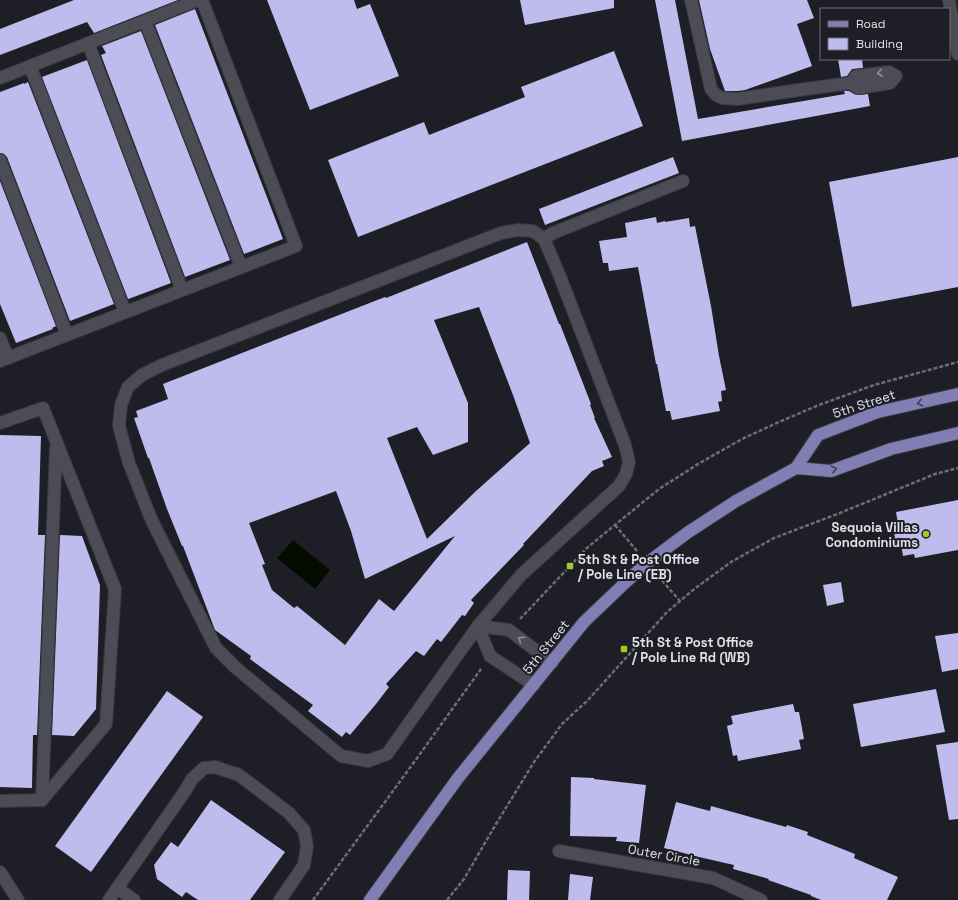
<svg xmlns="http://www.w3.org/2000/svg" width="958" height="900" viewBox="0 0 958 900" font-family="'Space Grotesk',sans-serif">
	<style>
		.water { fill: #060b00 }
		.building { fill: #bfbced; fill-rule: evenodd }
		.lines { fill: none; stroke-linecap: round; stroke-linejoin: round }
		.minor-casing { stroke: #38383f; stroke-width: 14 }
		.major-casing { stroke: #38383f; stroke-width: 14 }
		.path { stroke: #6d6d75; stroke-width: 2.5; stroke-dasharray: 4 2; stroke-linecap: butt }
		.minor { stroke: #4c4c56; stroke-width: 12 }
		.major { stroke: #827db2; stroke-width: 12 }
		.oneway { stroke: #8f8f97 }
		.oneway2 { stroke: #413f58 }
		.poi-dot { fill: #a4c824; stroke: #1e1e27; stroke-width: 1.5 }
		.labels { text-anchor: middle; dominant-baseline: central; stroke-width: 4; stroke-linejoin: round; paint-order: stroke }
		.street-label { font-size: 13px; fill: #e0e0e7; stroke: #1e1e27 }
		.poi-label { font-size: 13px; font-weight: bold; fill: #e0e0e7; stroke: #1e1e27; text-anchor: start }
	</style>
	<rect width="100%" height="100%" fill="#1e1e27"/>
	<!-- water -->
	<path class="water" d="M293,540L330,570L315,589L277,558Z"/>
	<!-- building -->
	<g class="building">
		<path d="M74,0H178L94,33L87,22L0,55V29Z"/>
		<path d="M267,0H354L357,9L370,4L399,76L310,110Z"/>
		<path d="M520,0H614V8L525,25Z"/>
		<path d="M655,0H675L698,119L845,94L844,91H849L854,94L859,95L868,94L870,106L682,141Z"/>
		<path d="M699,0H807L814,18L797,24L812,66L745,90L738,91H725L710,49Z"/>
		<path d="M195,9L283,239L244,254L155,25Z"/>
		<path d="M141,31L230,260L185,277L101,55L106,53L102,46Z"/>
		<path d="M614,51L643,126L358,237L328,160L424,122L429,135L525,97L521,87Z"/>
		<path d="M838,59H862L863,68L852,69L847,76L841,77Z"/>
		<path d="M87,60L171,283L131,298L128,299L42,77Z"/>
		<path d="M28,82L114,304L70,321L7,157L4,154L0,153V92L24,83V84Z"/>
		<path d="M673,157L679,173L545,225L539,209Z"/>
		<path d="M958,157V287L852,307L829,182Z"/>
		<path d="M0,181L56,326L52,328L53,329L16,343L0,304Z"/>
		<path d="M656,217L657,223L665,221V222L689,218L690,227L695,226L711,306L719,356L726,390L721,391L722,401L718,402L720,411L672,420L670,411H666L657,364H656L638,267L609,271L608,263H603L599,241L627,237L625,223Z"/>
		<path d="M527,242L559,324H560L591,404L590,405L595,418H594L612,457L602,461L604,466L592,471L523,544L524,545L471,600L474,603L465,616L462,615L441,642L437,639L424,656L416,651L386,684L389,687L376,704L350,735L346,732L342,737L308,711L313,705L250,659L251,656L215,630L183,546H182L167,509L149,458H148L134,418L138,417L136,411L168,399L163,384L385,297L386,298ZM479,307L513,395L530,443L476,491L427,539L387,438L417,427L433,455L468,442V403L434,320ZM336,491L351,531L365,579L455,536L394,611L379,599L345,645L297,606L294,608L272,590L262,565L265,564L249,523Z"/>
		<path d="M0,435L41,436L38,535H45L37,735H33L32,788L0,787Z"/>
		<path d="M958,500V550L915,558L914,554L903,556L901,544L896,545L893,525L898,524L896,512Z"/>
		<path d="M60,535L82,536L100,585L96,709L74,736L52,735Z"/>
		<path d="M841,582L844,602L827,606L823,585Z"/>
		<path d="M958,633V669L942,672L935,636Z"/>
		<path d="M936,689L945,732L861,747L853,704Z"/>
		<path d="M167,691L203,717L91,872L55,846Z"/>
		<path d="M793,704L795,712H799L804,739L799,740L801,749L738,761L737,755L733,756L727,726L733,724L731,716Z"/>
		<path d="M958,742V819L949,820L936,745Z"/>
		<path d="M571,777L594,778V779L646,785L639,843L616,841L617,837L570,836Z"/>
		<path d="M211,800L285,852L250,900H198L186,892L182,897L157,879L154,865L171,842L178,847Z"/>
		<path d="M676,802L710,811L711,806L786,827L787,825L808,832L807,835L855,854L854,858L898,877L887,900H821L811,896V895L768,880L769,879L733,869L734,865L699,857L664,848Z"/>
		<path d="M508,870L530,871L529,900H507Z"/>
		<path d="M570,874L593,877L590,900H568Z"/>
	</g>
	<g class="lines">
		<defs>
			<g id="minor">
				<path d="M691,0L711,89L716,95L722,98L738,99L805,89L851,83L858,88L890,83L896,76L889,72L856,76L851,83"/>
				<path d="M949,0L958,54"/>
				<path d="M145,21L241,267"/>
				<path d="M88,43L182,290"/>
				<path d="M30,66L125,312"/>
				<path d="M0,78L198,0"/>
				<path d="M0,160L67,335"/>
				<path d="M518,230L533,231L544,239L559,274L625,445L629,462L626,474L619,486L521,575L478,626L387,754L368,761L341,756L235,667L216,648L152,521L129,463L119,426L121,405L128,387L142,375L162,365L501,233Z"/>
				<path d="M544,239L553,233L683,181"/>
				<path d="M0,338L8,358"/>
				<path d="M0,361L296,246L202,0"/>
				<path d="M0,423L43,408L115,589L106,724L42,800L0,801"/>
				<path d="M534,685L490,656L478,626L509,630L552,663"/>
				<path d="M42,800L56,448"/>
				<path d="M559,851L713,878L761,900"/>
				<path d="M0,872L18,900"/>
				<path d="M117,888L134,900"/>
				<path d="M109,900L185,791L192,779L204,768L215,767L239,775L289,813L304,830L307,846L304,865L280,900"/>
			</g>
			<g id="major">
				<path d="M796,468L831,471L891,449L958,433"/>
				<path d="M370,900L458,778L584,622L627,581L647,563L687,533L736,501L796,468L818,435L878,412L958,394"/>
			</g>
		</defs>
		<!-- minor casing -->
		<use href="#minor" class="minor-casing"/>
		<!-- major casing -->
		<use href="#major" class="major-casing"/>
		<!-- path -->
		<g class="path">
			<path d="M615,525L637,551"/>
			<path d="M658,576L680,601"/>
			<path d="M520,619L588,547L659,489L698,464L742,439L779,422L819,405L874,385L958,362"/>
			<path d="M313,900L412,765L481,669"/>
			<path d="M447,900L464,879L496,824L534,762L562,724L588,700L667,612L693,590L731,562L774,538L840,513L935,474L958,468"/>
		</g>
		<!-- minor -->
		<use href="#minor" class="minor"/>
		<!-- major -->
		<use href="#major" class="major"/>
	</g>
	<!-- one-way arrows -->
	<defs><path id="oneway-chevron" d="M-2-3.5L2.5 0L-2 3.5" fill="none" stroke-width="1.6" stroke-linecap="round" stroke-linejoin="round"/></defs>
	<g class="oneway">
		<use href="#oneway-chevron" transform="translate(880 73) rotate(173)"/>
		<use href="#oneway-chevron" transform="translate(521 639) rotate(-143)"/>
	</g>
	<g class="oneway2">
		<use href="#oneway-chevron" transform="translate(920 403) rotate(168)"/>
		<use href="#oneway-chevron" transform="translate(834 469) rotate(-13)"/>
	</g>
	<!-- markers -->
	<g class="poi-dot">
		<circle cx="926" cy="534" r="4"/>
		<rect x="566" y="562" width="8" height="8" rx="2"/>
		<rect x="620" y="645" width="8" height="8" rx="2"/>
	</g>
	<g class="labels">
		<!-- street labels -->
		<g class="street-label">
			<text transform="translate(864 404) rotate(-18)">5th Street</text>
			<text transform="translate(546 647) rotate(-51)">5th Street</text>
			<text transform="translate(664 855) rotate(10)">Outer Circle</text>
		</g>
		<!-- poi labels -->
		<g class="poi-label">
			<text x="918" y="527" text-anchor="end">Sequoia Villas<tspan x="918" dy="15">Condominiums</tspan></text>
			<text x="578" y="559">5th St &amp; Post Office<tspan x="578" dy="15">/ Pole Line (EB)</tspan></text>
			<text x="632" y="642">5th St &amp; Post Office<tspan x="632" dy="15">/ Pole Line Rd (WB)</tspan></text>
		</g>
	</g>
	<!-- legend -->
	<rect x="820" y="8" width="130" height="52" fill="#1e1e27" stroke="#6c6c74"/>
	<rect x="828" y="21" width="20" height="6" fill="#827db2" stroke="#6c6c74"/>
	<text x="856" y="28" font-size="12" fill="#e0e0e7">Road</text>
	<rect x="828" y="38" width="20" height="12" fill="#bfbced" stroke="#6c6c74"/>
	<text x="856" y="48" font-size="12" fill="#e0e0e7">Building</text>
</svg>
